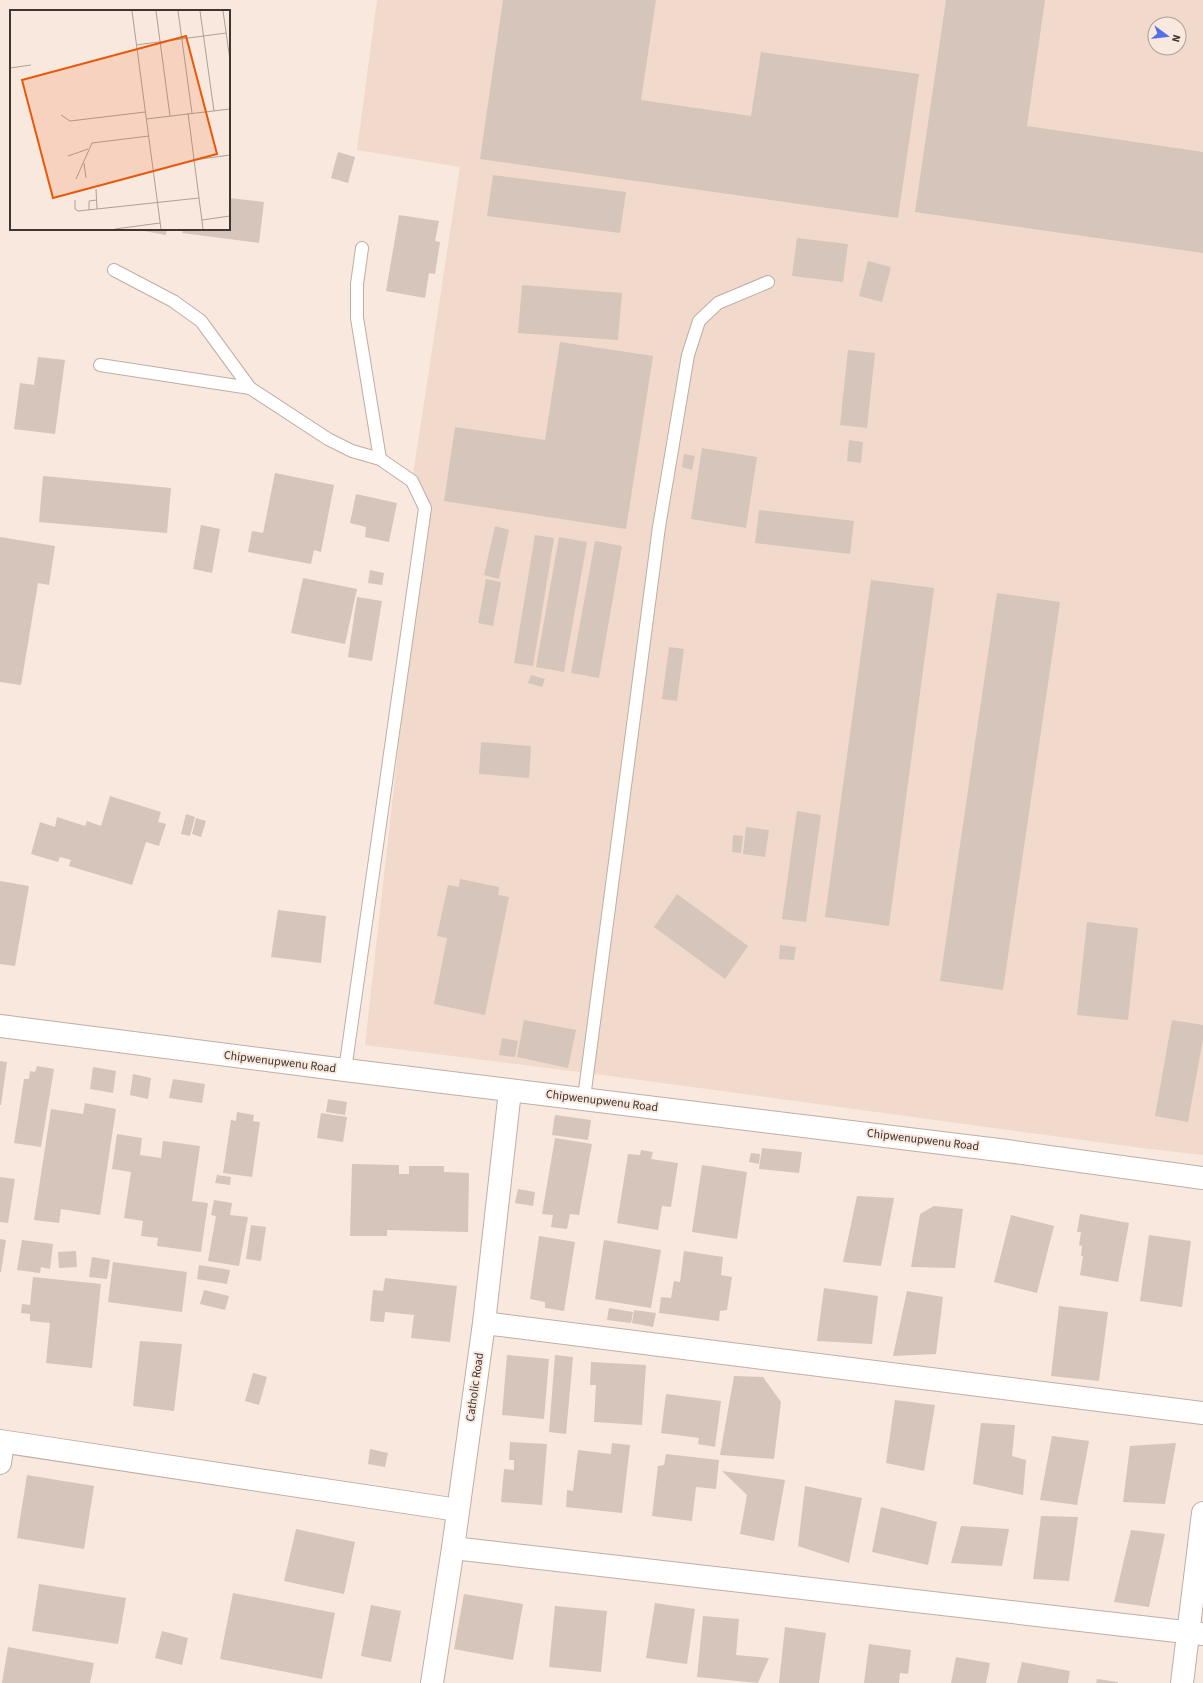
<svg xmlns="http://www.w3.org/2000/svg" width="1203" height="1683" viewBox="0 0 1203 1683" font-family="'Source Sans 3',sans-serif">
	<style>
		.built { fill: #f1dacb; fill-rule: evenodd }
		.building { fill: #d5c5ba }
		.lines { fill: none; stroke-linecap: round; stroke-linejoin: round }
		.service-casing { stroke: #beaea4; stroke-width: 14 }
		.minor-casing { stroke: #beaea4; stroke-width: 24 }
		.service { stroke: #fff; stroke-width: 12 }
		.minor { stroke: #fff; stroke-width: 22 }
		.labels { text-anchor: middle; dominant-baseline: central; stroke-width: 4; stroke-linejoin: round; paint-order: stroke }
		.street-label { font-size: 12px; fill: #3c3531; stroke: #f9e8dd }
		.inset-road { fill: none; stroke: #ada098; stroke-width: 1 }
		.view { fill: #e8590c; fill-opacity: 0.15; stroke: #e8590c; stroke-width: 2 }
		.inset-edge { fill: none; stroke: #3c3531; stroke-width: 2 }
	</style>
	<rect width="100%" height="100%" fill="#f9e8dd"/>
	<!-- built -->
	<path class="built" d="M377,0H1203V1155L1142,1148L618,1077L365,1045L425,509L412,481L460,167L357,150ZM1155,24H1179V48H1155Z"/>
	<!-- building -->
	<g class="building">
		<path d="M503,0H656L641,100L751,116L761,52L919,74L898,218L480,159Z"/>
		<path d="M946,0H1045L1027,126L1203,152V253L915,212Z"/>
		<path d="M338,152L355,157L348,183L331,178Z"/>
		<path d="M493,175L626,192L620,233L487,216Z"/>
		<path d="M229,198L264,202L259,243L182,233L183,229H229Z"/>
		<path d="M399,215L439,221L435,241L440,242L435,274L429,273L425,298L386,291Z"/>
		<path d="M133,229H167L166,235Z"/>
		<path d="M797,238L848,244L843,282L792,276Z"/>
		<path d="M868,261L891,267L882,302L859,296Z"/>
		<path d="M522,285L622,293L618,340L518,333Z"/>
		<path d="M560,342L653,356L626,529L444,501L455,427L545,440Z"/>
		<path d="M848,350L875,353L867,428L840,425Z"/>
		<path d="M38,357L65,360L55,434L14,429L20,383L34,385Z"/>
		<path d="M849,440L863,442L861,463L847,461Z"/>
		<path d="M702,448L757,457L746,528L691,519Z"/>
		<path d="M684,454L695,456L692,470L682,467Z"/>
		<path d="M275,473L334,485L321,552L314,550L311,564L248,552L252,531L263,533Z"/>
		<path d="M43,476L171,488L167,533L39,522Z"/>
		<path d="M356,494L397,503L389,542L365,537L366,527L350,523Z"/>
		<path d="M759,510L854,521L850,554L755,543Z"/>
		<path d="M201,525L220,529L212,573L193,569Z"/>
		<path d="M495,526L509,530L499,579L484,575Z"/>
		<path d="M535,535L554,538L533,666L514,663Z"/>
		<path d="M0,537L55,546L49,585L38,583L21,685L0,682Z"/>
		<path d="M559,537L587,542L564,672L536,667Z"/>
		<path d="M595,541L622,546L599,678L571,673Z"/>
		<path d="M370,570L384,573L382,585L368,583Z"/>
		<path d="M303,578L357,589L345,644L291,633Z"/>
		<path d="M486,579L501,582L493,626L478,623Z"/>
		<path d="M871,580L934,588L889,926L825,917Z"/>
		<path d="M997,593L1060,602L1003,990L940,981Z"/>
		<path d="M357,597L382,601L372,661L348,657Z"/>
		<path d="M669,647L684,649L677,701L662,699Z"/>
		<path d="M531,675L545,679L542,687L528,683Z"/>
		<path d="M481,742L531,746L529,778L479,774Z"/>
		<path d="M110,796L161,812L158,822L166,824L159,846L146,842L132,885L69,866L71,860L60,857L58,862L31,854L40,822L55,827L57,817L85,826L87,821L101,826Z"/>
		<path d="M797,811L821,815L806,922L782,919Z"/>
		<path d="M186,814L195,817L190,836L181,834Z"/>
		<path d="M196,818L206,821L201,837L192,834Z"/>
		<path d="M746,827L769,830L765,857L743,854Z"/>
		<path d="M733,835L743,836L741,853L732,852Z"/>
		<path d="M460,879L499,887L498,895L509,897L485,1015L434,1004L447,938L437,936L448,885L459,887Z"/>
		<path d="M0,881L29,886L15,966L0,964Z"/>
		<path d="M677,894L748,946L725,979L654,927Z"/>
		<path d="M278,910L326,916L321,963L271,957Z"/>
		<path d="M1087,922L1138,928L1128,1020L1077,1015Z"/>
		<path d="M780,945L796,947L794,960L779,959Z"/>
		<path d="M524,1020L576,1030L568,1068L517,1057Z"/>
		<path d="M1172,1020L1203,1025V1039L1188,1122L1155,1116Z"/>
		<path d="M502,1038L518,1041L515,1057L499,1055Z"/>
		<path d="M0,1061L7,1062L1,1105H0Z"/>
		<path d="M37,1066L54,1069L41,1147L14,1143L24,1079H29L30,1071L35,1072Z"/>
		<path d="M93,1067L116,1071L113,1093L90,1089Z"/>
		<path d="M133,1074L151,1078L148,1099L130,1095Z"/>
		<path d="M173,1079L205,1084L202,1103L169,1098Z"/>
		<path d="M328,1099L347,1102L345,1115L326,1112Z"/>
		<path d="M85,1103L116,1109L100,1215L61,1209L59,1223L34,1220L51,1109L83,1114Z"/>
		<path d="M237,1112L254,1115L253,1121L260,1122L252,1177L223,1173L231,1120L236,1121Z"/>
		<path d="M321,1113L347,1117L343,1142L317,1138Z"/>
		<path d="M555,1115L591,1120L588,1140L552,1135Z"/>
		<path d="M117,1134L142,1138L140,1155L161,1158L163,1141L200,1146L192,1201L208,1203L201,1252L157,1246L158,1238L141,1236L143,1221L124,1218L131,1172L112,1169Z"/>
		<path d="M555,1138L592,1144L579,1215L570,1214L567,1229L551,1227L553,1215L542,1214Z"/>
		<path d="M762,1148L802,1152L799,1173L759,1169Z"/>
		<path d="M641,1150L653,1152L651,1159L678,1163L671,1207L662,1206L658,1230L617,1223L628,1154L640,1155Z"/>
		<path d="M751,1153L760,1154L759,1164L749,1162Z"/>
		<path d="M352,1164L399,1165V1174H409V1166H444V1172L469,1173L468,1232L387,1230V1236H350Z"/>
		<path d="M702,1165L747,1172L737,1239L692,1232Z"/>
		<path d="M217,1175L231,1177L230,1185L215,1183Z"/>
		<path d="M0,1177L15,1179L8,1223L0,1222Z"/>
		<path d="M518,1189L535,1192L533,1206L515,1203Z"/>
		<path d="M857,1196L894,1198L881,1266L843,1262Z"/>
		<path d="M214,1200L232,1203L230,1215L248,1217L239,1266L208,1261L216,1216L211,1215Z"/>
		<path d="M934,1206L963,1209L955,1268L911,1267L920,1214Z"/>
		<path d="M1080,1214L1129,1223L1118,1282L1080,1275L1083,1256H1081L1082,1246L1079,1245L1081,1232H1077Z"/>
		<path d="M1011,1215L1054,1226L1037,1293L994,1282Z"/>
		<path d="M251,1225L266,1227L261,1261L246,1259Z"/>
		<path d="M1149,1235L1191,1241L1182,1307L1140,1301Z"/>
		<path d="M539,1236L575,1242L564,1311L545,1308V1302L530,1299Z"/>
		<path d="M0,1239L6,1240L1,1272H0Z"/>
		<path d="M22,1240L53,1244L50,1269L41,1267L40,1273L17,1270Z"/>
		<path d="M604,1240L661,1250L651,1308L595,1299Z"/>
		<path d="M76,1251L77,1267L59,1268L58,1252Z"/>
		<path d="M684,1251L723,1257L721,1275L732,1277L727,1310L720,1311L719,1321L659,1313L661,1297L671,1298L674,1281L680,1282Z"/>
		<path d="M92,1257L110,1260L107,1279L89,1277Z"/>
		<path d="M113,1262L187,1272L182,1312L108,1302Z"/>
		<path d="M199,1265L230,1270L227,1284L197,1279Z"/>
		<path d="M33,1277L101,1284L92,1368L46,1363L50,1323L30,1321V1314L21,1313L22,1304L30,1305Z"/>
		<path d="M385,1278L457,1286L450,1342L411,1338L414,1315L385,1312L384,1322L370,1321L373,1290L383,1291Z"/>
		<path d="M824,1288L878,1296L872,1344L817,1341Z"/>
		<path d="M204,1290L229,1296L225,1310L200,1304Z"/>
		<path d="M907,1291L943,1297L936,1354L893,1356Z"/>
		<path d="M1059,1306L1108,1312L1099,1381L1051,1376Z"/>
		<path d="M609,1308L633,1312L631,1323L607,1320Z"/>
		<path d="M634,1310L656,1313L653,1327L632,1323Z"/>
		<path d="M140,1341L182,1344L174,1411L133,1406Z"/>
		<path d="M507,1355L549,1359L544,1419L502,1415Z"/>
		<path d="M555,1355L573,1357L566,1434L549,1432Z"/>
		<path d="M591,1362L646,1365L642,1425L594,1422L596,1385H590Z"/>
		<path d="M253,1373L267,1377L259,1405L245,1401Z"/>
		<path d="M734,1376L763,1377L781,1402L774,1459L720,1455Z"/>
		<path d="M666,1394L721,1401L715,1447L698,1444L699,1438L661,1433Z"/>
		<path d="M895,1400L935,1405L924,1471L886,1463Z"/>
		<path d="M981,1423L1015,1425L1012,1456L1026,1460L1023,1495L973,1484Z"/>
		<path d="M1052,1436L1089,1441L1077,1505L1040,1500Z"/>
		<path d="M510,1442L547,1444L542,1505L501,1502L504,1469L514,1470V1460H509Z"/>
		<path d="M612,1443L630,1445L622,1513L566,1507L567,1490L573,1491L578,1450L611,1454Z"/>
		<path d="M1176,1443L1165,1504L1123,1502L1130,1446Z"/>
		<path d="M370,1449L388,1453L385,1467L368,1464Z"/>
		<path d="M666,1454L719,1460L716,1489L696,1487L692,1521L652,1516L658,1466L664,1465Z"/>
		<path d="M722,1471L785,1480L774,1541L740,1534L747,1495Z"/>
		<path d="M27,1475L94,1486L84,1549L17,1538Z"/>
		<path d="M805,1486L862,1498L849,1563L798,1546Z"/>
		<path d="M881,1507L937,1522L928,1565L872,1552Z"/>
		<path d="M1041,1516L1078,1517L1069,1581L1033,1579Z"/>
		<path d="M961,1526L1009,1529L1002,1566L951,1563Z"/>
		<path d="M296,1529L355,1542L344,1594L284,1581Z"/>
		<path d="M1131,1530L1165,1534L1149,1607L1114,1602Z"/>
		<path d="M39,1584L126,1598L118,1644L32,1631Z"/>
		<path d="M233,1593L335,1613L322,1679L220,1659Z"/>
		<path d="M464,1594L523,1604L513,1660L454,1649Z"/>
		<path d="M655,1603L695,1609L687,1664L646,1658Z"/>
		<path d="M371,1605L401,1611L391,1662L361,1656Z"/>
		<path d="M555,1606L607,1611L601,1672L549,1667Z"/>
		<path d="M703,1616L739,1619L736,1655L769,1658L758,1683L697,1677Z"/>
		<path d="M785,1627L826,1633L819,1683H779Z"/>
		<path d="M162,1631L188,1638L182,1665L155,1658Z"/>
		<path d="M869,1644L911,1650L908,1674L900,1673L899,1683H864Z"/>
		<path d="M8,1647L94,1663L90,1683H2Z"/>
		<path d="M956,1657L990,1663L986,1683H951Z"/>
		<path d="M1022,1662L1070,1671L1068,1683H1017Z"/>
		<path d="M1097,1679L1118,1682V1683H1096Z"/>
	</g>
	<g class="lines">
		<defs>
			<g id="service">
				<path d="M362,248L357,284V318L380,459"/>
				<path d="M114,270L173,301L201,321L250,388L328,439L352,451L380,459L412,481L425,508L345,1070"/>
				<path d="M100,365L250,388"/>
				<path d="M584,1098L659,527L688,355L699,321L718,303L768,282"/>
			</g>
			<g id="minor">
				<path d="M0,1026L345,1070L1007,1151L1203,1178"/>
				<path d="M484,1323L1203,1413"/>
				<path d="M0,1441L458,1510"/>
				<path d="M0,1463L3,1442"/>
				<path d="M453,1548L1203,1634"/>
				<path d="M432,1683L453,1548L484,1323L510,1091"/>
				<path d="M1182,1683L1203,1513"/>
			</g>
		</defs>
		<!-- service casing -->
		<use href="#service" class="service-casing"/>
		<!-- minor casing -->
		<use href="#minor" class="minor-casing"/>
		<!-- service -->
		<use href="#service" class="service"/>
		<!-- minor -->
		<use href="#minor" class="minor"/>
	</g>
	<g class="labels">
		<!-- street labels -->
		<g class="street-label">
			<text transform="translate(280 1062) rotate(7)">Chipwenupwenu Road</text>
			<text transform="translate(602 1101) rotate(7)">Chipwenupwenu Road</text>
			<text transform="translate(923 1140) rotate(7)">Chipwenupwenu Road</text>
			<text transform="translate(475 1387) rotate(-82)">Catholic Road</text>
		</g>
	</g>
	<!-- overview -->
	<g transform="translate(10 10)">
		<rect width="220" height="220" fill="#f9e8dd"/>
		<path class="inset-road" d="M122,1L151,219M146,1L160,106M168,1L182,103M190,1L204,101M213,1L220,50M126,35L216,23M0,58L21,55M178,103L193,219M51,105L60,111L135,102M136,109L220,99M58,146L78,139M184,150L220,145M74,153L76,168M66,169L82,133L139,126M86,179L87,199M65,190V199L68,201L189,188M79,200V191L87,190M192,210L220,206M105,219L150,213"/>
		<path class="view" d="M176,26L207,144L43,188L12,70Z"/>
		<rect width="220" height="220" class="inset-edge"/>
	</g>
	<!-- north arrow -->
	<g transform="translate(1167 36) rotate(105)"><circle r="19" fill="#f9e8dd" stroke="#ada098"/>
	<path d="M0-3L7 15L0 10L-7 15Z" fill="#5371e6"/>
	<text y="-6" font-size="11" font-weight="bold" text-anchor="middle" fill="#3c3531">N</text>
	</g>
</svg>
